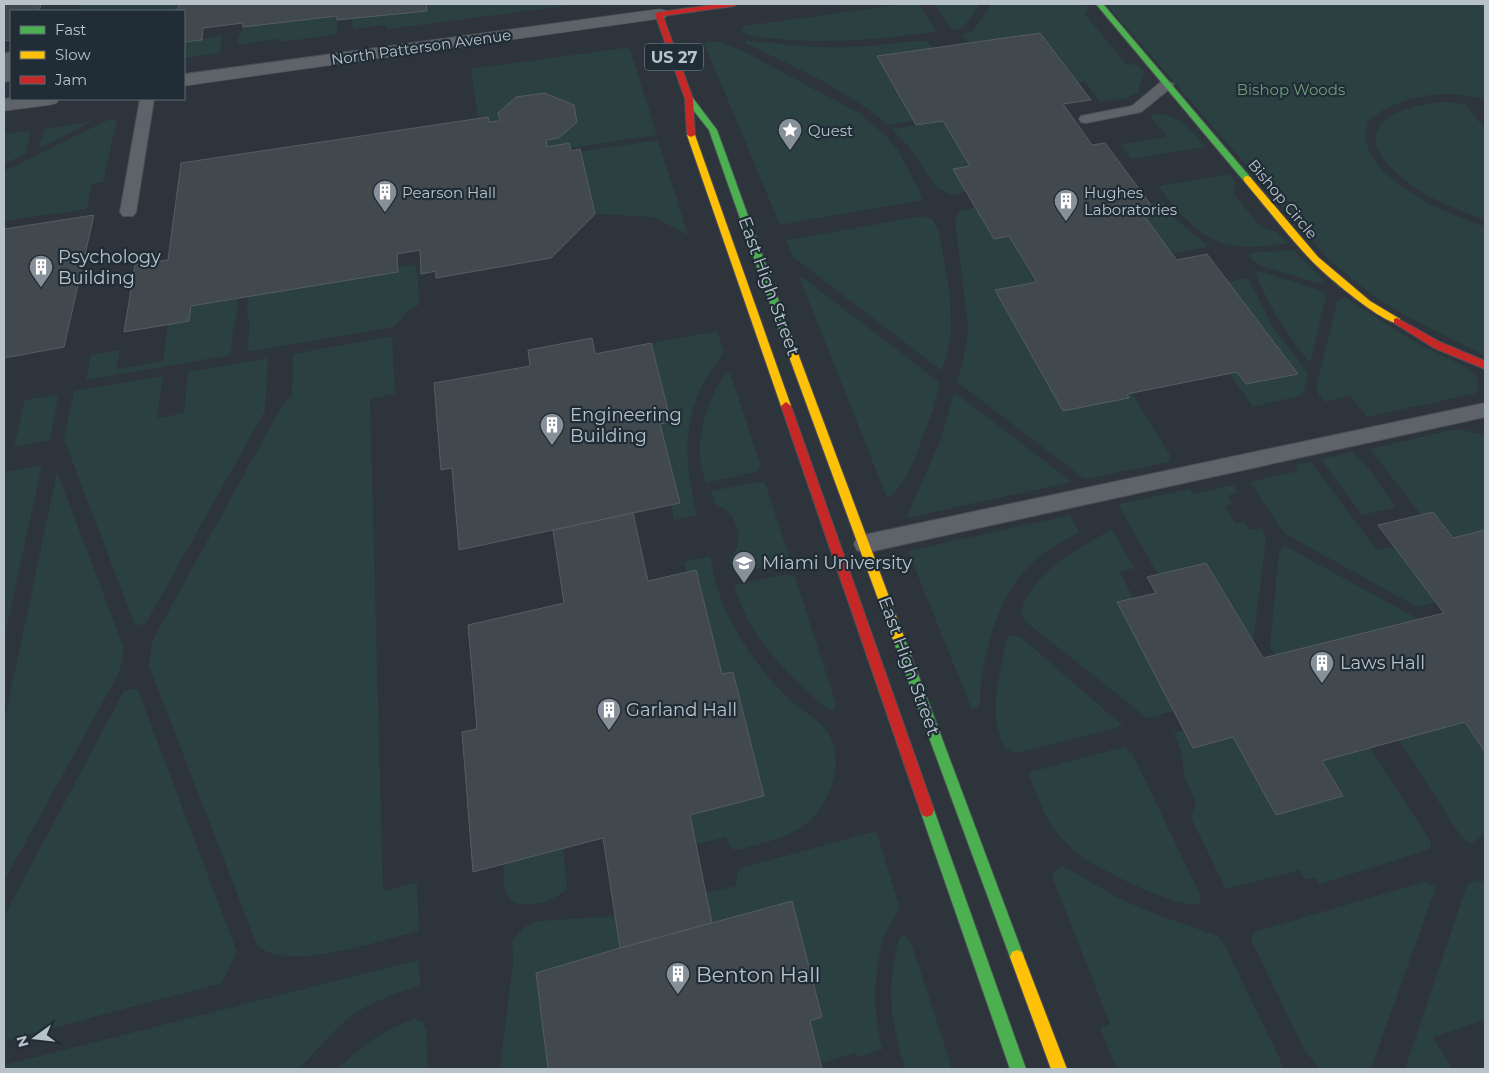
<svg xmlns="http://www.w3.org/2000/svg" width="1489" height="1073" viewBox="0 0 1489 1073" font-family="Montserrat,sans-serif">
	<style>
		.green { fill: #2a4041 }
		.building { fill: #42494e; stroke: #555c63 }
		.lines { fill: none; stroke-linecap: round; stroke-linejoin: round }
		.lane-casing { stroke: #4b5055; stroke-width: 2 }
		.street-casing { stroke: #4b5055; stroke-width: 1 }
		.fast-casing { stroke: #4b5055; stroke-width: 2 }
		.slow-casing { stroke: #4b5055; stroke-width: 2 }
		.jam-casing { stroke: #4b5055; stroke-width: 2 }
		.lane { fill: #5d6369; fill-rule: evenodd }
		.street { fill: #5d6369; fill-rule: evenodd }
		.fast { fill: #4caf50; fill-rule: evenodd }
		.slow { fill: #ffc107; fill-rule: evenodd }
		.jam { fill: #c62828; fill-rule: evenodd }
		.labels { text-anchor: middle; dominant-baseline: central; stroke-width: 4.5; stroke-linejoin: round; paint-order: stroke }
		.far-street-label { font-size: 15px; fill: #b8c2cb; stroke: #202c36 }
		.far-park-label { font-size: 15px; fill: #709c75; stroke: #202c36 }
		.far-poi-label { font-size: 15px; fill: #b8c2cb; stroke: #202c36; text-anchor: start }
		.shield { fill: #202c36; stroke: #8a959e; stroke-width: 1 }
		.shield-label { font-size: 16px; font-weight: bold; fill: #b8c2cb }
		.poi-label { font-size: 18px; fill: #b8c2cb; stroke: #202c36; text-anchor: start }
		.street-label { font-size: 18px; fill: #b8c2cb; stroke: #202c36 }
		.near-poi-label { font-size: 21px; fill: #b8c2cb; stroke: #202c36; text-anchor: start }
	</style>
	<rect width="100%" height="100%" fill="#2d343b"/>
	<!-- green -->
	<g class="green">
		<path d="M80,4H179L178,10L167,11H78Z"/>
		<path d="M426,4H582L388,29L385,25L353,29L352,19L427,11Z"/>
		<path d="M905,4H919L937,32C880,39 836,44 778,39C767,38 750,38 741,30L744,26Z"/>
		<path d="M934,4H980L963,28L952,30Z"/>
		<path d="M992,4H1083L1089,7L1085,14L1125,63L1139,66L1144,72L1138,92L1126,98L1100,102L1085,81L1077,83L969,43L962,34L973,31Z"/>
		<path d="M1106,4H1485V99C1474,98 1461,94 1450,94C1421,94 1391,102 1369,120C1367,126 1365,133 1366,139C1371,181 1449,216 1485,226V356L1406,316L1372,295L1328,259Z"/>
		<path d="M337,16V33L334,35L282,42L279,39L237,45L239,34L242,33L243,27Z"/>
		<path d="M222,36L220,53L184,58V42Z"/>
		<path d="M746,40C782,44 816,49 853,47C876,47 899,41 922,41L927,42L933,48L914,121L888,125C848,90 792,66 745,43Z"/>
		<path d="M710,41L720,42L743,51L859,113L887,137L898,150L922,196V200L780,225L704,43Z"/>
		<path d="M623,48L630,49L657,135L571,148L569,143L547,147L546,140L560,138L577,122L498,113L500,121L489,122L488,117L478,118L471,69Z"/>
		<path d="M1444,102L1465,104L1485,129V219C1456,210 1423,197 1400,176C1344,128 1395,106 1444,102Z"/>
		<path d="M1153,114C1177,113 1191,129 1206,147L1131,159L1120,145L1167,137L1151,117Z"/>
		<path d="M117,119L103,182L92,184L87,209L4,221V171L108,120Z"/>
		<path d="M943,121L970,166L954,169L967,192L952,195L937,188L908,146L892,129Z"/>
		<path d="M91,122L44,146H39L45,129Z"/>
		<path d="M31,131L25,154L4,164V134Z"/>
		<path d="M658,140L688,235L653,217L595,214L580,152Z"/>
		<path d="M1229,174L1236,183L1233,193L1261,227L1277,232L1287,243C1218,255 1199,239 1158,186Z"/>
		<path d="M1161,201L1178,221L1206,244L1207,247L1172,254L1138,207Z"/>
		<path d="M975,207L1009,236L1037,282L995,290L1063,411L1128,398L1127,394L1132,393L1170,455L1169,462L1085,479L957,382L964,358L968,329L955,220L960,211Z"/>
		<path d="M924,216L932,219L939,232L950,295L951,336L942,371L792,256L786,240Z"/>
		<path d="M1293,250L1324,281L1318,283L1258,265L1249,256L1251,253Z"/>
		<path d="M416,264L420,304L408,311L394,327L247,352L250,325L247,314L248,297L398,272V267Z"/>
		<path d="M1259,271L1316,289L1323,293L1326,298L1310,363C1288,335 1268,307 1256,273Z"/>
		<path d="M802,277L939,382C940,394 916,457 909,471C904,481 897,492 887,498L800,279Z"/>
		<path d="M1248,278L1273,327L1308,373L1304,392L1299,396L1253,407L1230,374L1237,372L1246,384L1298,374L1228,282Z"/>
		<path d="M1345,297L1413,341L1466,367L1477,377L1479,389L1476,393L1468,395L1367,417L1350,396L1325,402L1319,395L1316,387L1337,302Z"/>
		<path d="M238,299L237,315L233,328L231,355L86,380L91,355L120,350L116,369L163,361L168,324L189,321L191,306Z"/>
		<path d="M717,331L724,351C719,362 711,370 705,380C681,426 685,467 697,515L674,520L671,505L680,502L660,424L671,421L651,343Z"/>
		<path d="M392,336L395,394L370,399L383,891L417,883L419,931C378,941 311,965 270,953C266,952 261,948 257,945L149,666L152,641L283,404L292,396L293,354Z"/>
		<path d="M268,358L265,411L146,623L135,626L64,439L74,391L163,376L157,418L184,413L188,372Z"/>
		<path d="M728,373L731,375L760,464L759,470L756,472L706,483C704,474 700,465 700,456C699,428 709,398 724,375Z"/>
		<path d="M954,392L1072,482L906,518L941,439Z"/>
		<path d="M59,394L50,440L14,447L25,400Z"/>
		<path d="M1451,430H1463L1485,435V530L1453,538L1433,512L1421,515L1370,449Z"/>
		<path d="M1353,452L1358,459L1363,461L1396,507L1362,515L1321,459Z"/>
		<path d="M1311,462L1377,550L1394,546L1436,602L1417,607L1287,535L1279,526L1250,482L1298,471L1295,465Z"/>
		<path d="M42,465L4,639V472Z"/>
		<path d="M57,472L124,648L120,671L4,881V723Z"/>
		<path d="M759,482H763L766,486L789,556L785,563L734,573C733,570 730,565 730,562C730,557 735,551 737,547C742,528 732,511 715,504L711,491Z"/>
		<path d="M1233,485L1238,493L1227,496L1233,504L1225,507L1236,523L1244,522L1250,530L1262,528L1266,538L1253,642L1206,564L1158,575L1118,504L1190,489L1193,494Z"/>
		<path d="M1070,515L1079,532C1061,542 1043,552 1028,567C999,597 989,640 981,679C980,688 981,697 979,706L972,710L908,551Z"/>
		<path d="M1112,529L1134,568L1120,572L1133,598L1117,603L1174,711L1147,718L1025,621L1021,611C1035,569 1076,551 1112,529Z"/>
		<path d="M1284,547L1289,548L1418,619L1275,655L1270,647L1279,551Z"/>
		<path d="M710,556C713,569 715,582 719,593C732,631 759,670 788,698C801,710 821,720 830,736C837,749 837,763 834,777C822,829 783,839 737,850L732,849L725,837L695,845L690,815L764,795L733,672L722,674L696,570L686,572L684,562Z"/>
		<path d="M786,574L795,577L836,704L835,708L831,710L827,709C788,676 748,636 734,585Z"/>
		<path d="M1009,635L1021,637L1123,726L1015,753L1005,748C986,715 1001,673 1007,638Z"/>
		<path d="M137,688L237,952L222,983L4,1041V916L124,691Z"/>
		<path d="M1465,722L1485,752V832L1473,844L1469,843L1462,838L1399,740Z"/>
		<path d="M1184,730L1233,737L1276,814L1343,796L1322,761L1370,748L1431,842L1430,849L1320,884L1315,877L1305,880L1299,870L1226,889L1191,818L1196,801L1185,779L1181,751L1174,733Z"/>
		<path d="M1124,747L1132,753L1199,892L1201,898L1199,904C1179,910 1104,871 1085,859C1075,852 1065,843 1057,833C1044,818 1038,796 1030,778V772Z"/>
		<path d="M876,831L899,905C897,917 888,925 884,936C873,974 872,1012 883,1049L858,1057L856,1053L821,1063L810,1021L822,1017L792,902L712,923L706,893L736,886L737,873L741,868Z"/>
		<path d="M563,848L567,889C555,901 518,914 507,895C503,887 504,872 503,863Z"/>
		<path d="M1061,867L1070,870L1120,899L1160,916L1218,936L1223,942L1279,1057L1283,1069H1117L1100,1028L1110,1024L1053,879V872Z"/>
		<path d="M1475,880L1485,882V1020L1433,1037L1452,1069H1405L1467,885Z"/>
		<path d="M1424,882L1434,886L1435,890L1371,1068L1369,1069H1320L1305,1051L1251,940L1254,932Z"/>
		<path d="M616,916L620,948L536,973L548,1069H500L513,961L512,941L525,927L539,921Z"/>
		<path d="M901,936H905L911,942L951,1065L950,1069H905C894,1032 886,998 895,959C896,951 897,943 901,936Z"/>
		<path d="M419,960L420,986C397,993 373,1001 353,1015C333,1030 316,1051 299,1069H4V1065Z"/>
		<path d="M415,1019L423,1022L426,1029L428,1069H338C360,1046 385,1029 415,1019Z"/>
	</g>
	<!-- building -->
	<g class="building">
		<path d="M4,4H41L39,11H11V40L4,41Z"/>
		<path d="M179,4H426L427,11L337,20V16L243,27V23L203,28L202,40L184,42V11H167L178,10Z"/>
		<path d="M1040,33L1091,100L1063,104L1092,145L1105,143L1151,205L1138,207L1172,254L1177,260L1207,254L1298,374L1246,384L1237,372L1127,394L1129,398L1063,411L995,290L1037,282L1009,236L994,239L975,207L953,169L970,166L943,121L916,125L877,56Z"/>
		<path d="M544,93L574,105L577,122L559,138L546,140L547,147L569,143L571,151L580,149L595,214L551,258L436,278V271L421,274L420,250L397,254L398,272L191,306L189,321L124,332L135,265L168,260L181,163L488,117L489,122L500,121L498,113L516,97Z"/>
		<path d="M94,215L64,347L4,358V229Z"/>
		<path d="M592,338L595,354L651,343L671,422L660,424L680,503L459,550L452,468L441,470L434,383L530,366L528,350Z"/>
		<path d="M1433,512L1453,538L1485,530V752L1465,722L1322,761L1343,796L1276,815L1233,737L1193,748L1117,602L1156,593L1147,577L1206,563L1263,658L1444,613L1378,525Z"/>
		<path d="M633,513L648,581L696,570L722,674L733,672L764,796L690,815L712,923L620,948L603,838L473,872L462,732L477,729L468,625L564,603L553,530Z"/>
		<path d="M792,901L822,1017L810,1021L822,1069H548L536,973L620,948Z"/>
	</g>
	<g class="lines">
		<defs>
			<g id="lane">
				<path d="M11,52V76L9,81L4,82V58L6,53Z"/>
				<path d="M1167,80L1174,84L1172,87L1141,112L1086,123L1081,122L1079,119L1081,116L1132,106L1162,81Z"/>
				<path d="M140,99H154L136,212L133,216H123L120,212Z"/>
				<path d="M1485,403V417L864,553L857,550L854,544L857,538L864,535Z"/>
			</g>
			<g id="street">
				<path d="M659,9L665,10L668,14L665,18L184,86V74Z"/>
				<path d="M11,98V99H59L57,103L50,105L4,111V99Z"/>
			</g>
			<g id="fast">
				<path d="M1096,4H1103L1250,177V181H1244Z"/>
				<path d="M686,97H692L717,130L790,332L788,335H782L780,332L709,130L686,101Z"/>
				<path d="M898,631L902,633L904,637L1024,957L1022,962L1017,964L1012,962L1010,957L892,637L894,633Z"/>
				<path d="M927,803L932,805L934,810L1026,1069H1010L920,810L922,805Z"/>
			</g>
			<g id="slow">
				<path d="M688,133H691L695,135L791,406L790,409L786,410L781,406L687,135Z"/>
				<path d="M1247,176L1250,177L1318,257L1370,301L1400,319V323C1386,327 1323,273 1311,260C1287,235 1266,207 1244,181V177Z"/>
				<path d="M785,328L790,332L904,637L902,641L898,643L894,641L892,637L780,332Z"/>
				<path d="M1017,950L1022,952L1067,1069H1051L1010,957L1012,952Z"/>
			</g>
			<g id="jam">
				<path d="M720,4H737L734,6L663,16L693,99L695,135L691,137L687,135L685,99L655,14L659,12Z"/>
				<path d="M1397,318L1440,342L1485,361V369L1434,348L1394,323V319Z"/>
				<path d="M786,402L791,406L934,810L932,815L927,817L922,815L920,810L781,406Z"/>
			</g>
		</defs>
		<!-- lane casing -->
		<use href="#lane" class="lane-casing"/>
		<!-- street casing -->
		<use href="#street" class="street-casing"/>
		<!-- fast casing -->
		<use href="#fast" class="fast-casing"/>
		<!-- slow casing -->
		<use href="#slow" class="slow-casing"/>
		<!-- jam casing -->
		<use href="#jam" class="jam-casing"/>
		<!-- lane -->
		<use href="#lane" class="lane"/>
		<!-- street -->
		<use href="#street" class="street"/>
		<!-- fast -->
		<use href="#fast" class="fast"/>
		<!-- slow -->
		<use href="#slow" class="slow"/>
		<!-- jam -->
		<use href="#jam" class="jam"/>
	</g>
	<!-- icons -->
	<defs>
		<symbol id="sight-pin" viewBox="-11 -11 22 30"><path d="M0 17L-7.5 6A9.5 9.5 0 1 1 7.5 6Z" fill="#879099" stroke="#202c36"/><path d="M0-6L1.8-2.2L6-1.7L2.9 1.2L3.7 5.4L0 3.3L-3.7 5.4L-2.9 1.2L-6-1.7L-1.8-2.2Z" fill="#fff"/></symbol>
		<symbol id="building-pin" viewBox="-11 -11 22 30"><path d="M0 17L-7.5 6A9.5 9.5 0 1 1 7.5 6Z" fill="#879099" stroke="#202c36"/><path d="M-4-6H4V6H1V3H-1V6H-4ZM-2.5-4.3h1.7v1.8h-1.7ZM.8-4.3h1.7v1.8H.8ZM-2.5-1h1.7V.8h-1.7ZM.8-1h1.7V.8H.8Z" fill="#fff"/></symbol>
		<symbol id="university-pin" viewBox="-11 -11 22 30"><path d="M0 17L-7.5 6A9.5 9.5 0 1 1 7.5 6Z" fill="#879099" stroke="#202c36"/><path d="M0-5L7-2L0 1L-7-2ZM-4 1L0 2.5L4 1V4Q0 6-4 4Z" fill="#fff"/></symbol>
	</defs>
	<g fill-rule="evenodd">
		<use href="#sight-pin" x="776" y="116" width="28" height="38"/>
		<use href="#building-pin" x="371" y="178" width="28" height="38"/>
		<use href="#building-pin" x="1052" y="187" width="28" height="38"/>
		<use href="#building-pin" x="27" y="253" width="28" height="38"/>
		<use href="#building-pin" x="538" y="411" width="28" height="38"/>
		<use href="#university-pin" x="730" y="549" width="28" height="38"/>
		<use href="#building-pin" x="1308" y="649" width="28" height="38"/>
		<use href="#building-pin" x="595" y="696" width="28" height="38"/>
		<use href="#building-pin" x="664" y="960" width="28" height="38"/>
	</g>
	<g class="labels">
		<!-- far-street labels -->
		<g class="far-street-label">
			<text transform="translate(421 47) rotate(-8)">North Patterson Avenue</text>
			<text transform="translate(1283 199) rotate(50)">Bishop Circle</text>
		</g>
		<!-- far-park labels -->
		<g class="far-park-label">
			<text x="1291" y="89">Bishop Woods</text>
		</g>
		<!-- far-poi labels -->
		<g class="far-poi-label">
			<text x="808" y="130">Quest</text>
			<text x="402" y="192">Pearson Hall</text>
			<text x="1084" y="192">Hughes<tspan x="1084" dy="17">Laboratories</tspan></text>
		</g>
		<!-- shield labels -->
		<rect class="shield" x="645" y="43.5" width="58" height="27" rx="4"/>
		<g class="shield-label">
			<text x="674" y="57">US 27</text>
		</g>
		<!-- poi labels -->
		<g class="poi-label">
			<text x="58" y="257">Psychology<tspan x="58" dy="21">Building</tspan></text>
			<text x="570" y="415">Engineering<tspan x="570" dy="21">Building</tspan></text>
			<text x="762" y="563">Miami University</text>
			<text x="1340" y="663">Laws Hall</text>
			<text x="626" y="710">Garland Hall</text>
		</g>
		<!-- street labels -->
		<g class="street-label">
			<text transform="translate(769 286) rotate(70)">East High Street</text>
			<text transform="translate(909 666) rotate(70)">East High Street</text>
		</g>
		<!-- near-poi labels -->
		<g class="near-poi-label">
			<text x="696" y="974">Benton Hall</text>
		</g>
	</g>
	<!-- border -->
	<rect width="1489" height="1073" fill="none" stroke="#b8c2cb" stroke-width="10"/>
	<!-- legend -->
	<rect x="10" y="10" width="175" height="90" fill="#202c36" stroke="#5d6872"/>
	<rect x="20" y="26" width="25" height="8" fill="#4caf50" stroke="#5d6872"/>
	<text x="55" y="35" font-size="15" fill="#b8c2cb">Fast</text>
	<rect x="20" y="51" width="25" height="8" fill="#ffc107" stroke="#5d6872"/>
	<text x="55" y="60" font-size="15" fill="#b8c2cb">Slow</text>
	<rect x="20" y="76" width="25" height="8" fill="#c62828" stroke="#5d6872"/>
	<text x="55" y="85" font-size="15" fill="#b8c2cb">Jam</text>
	<!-- north arrow -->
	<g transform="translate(35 1038) rotate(255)" stroke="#202c36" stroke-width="4" paint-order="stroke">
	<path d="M0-4L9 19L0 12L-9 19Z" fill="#b8c2cb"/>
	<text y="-8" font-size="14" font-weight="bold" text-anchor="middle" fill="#b8c2cb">N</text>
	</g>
</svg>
